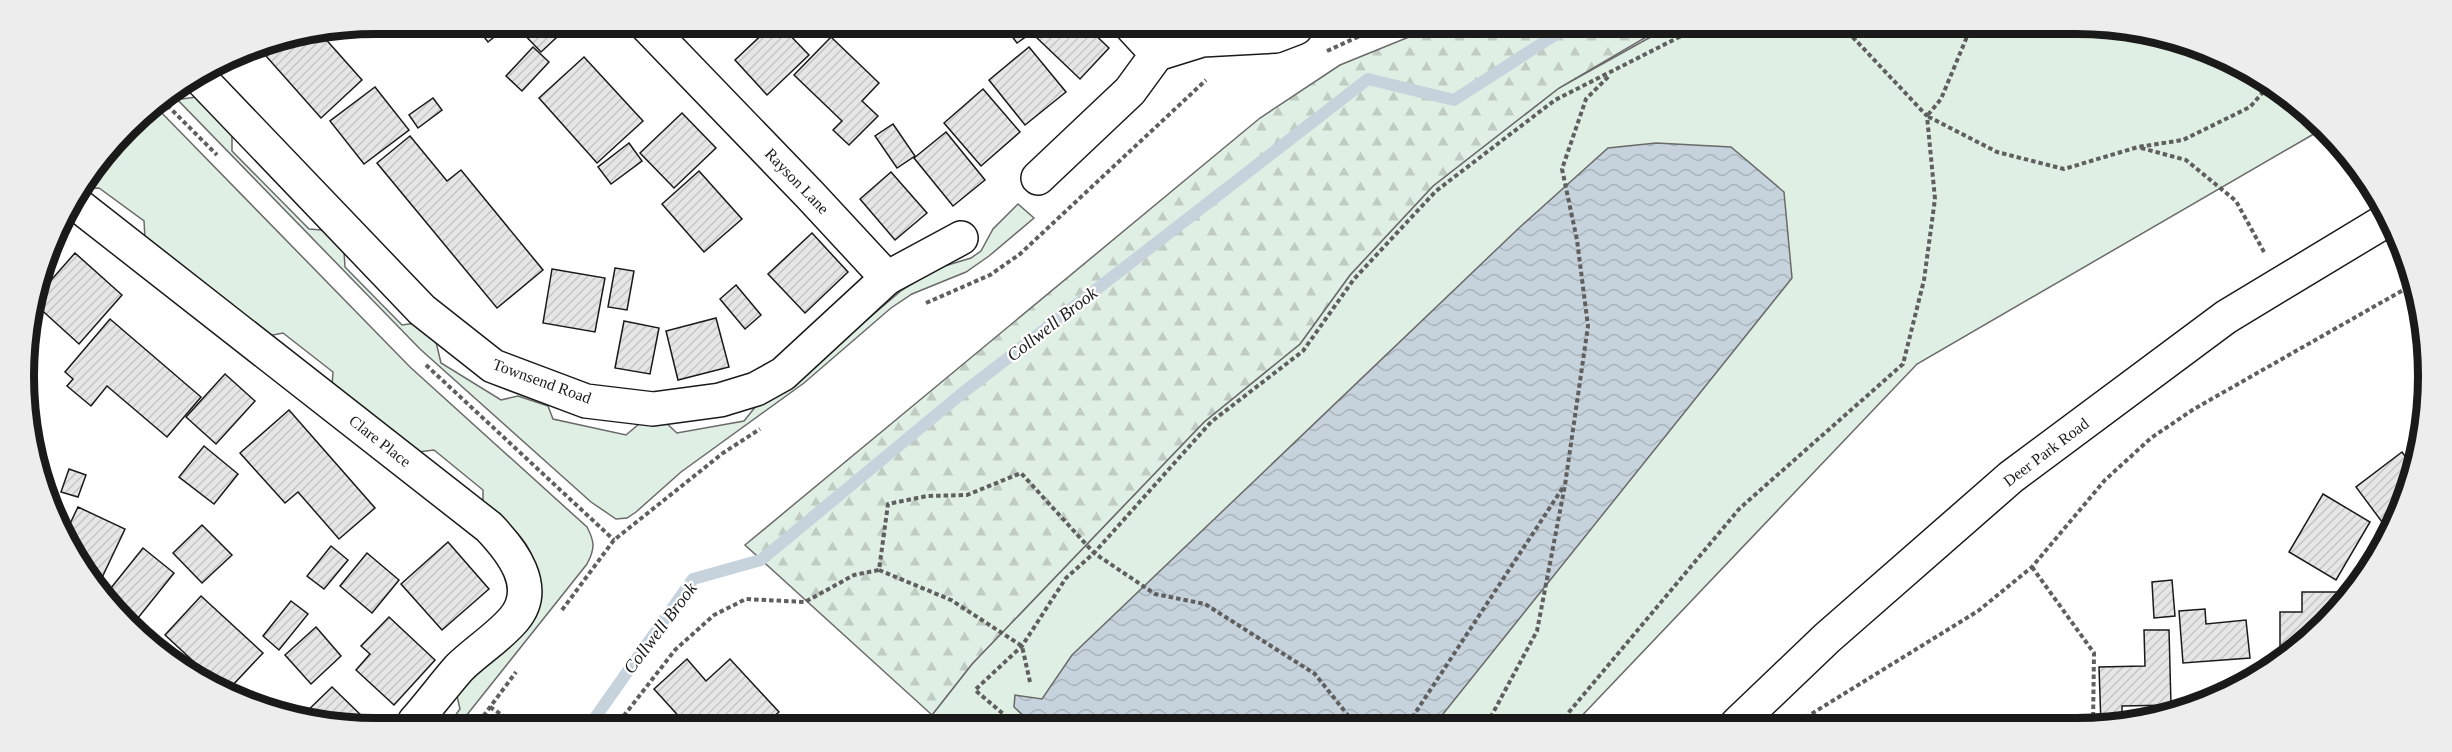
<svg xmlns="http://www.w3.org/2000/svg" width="2452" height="752" viewBox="0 0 2452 752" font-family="'Times New Roman',serif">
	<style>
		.green { fill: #e0efe3; stroke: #6a6a6a; stroke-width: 1.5 }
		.forest { fill: url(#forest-firs); stroke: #6a6a6a; stroke-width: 1.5 }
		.water { fill: url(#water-waves); stroke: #6a6a6a; stroke-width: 1.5 }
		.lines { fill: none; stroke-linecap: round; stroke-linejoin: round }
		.stream { stroke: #c6d2dc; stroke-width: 12 }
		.building { fill: url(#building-hatch); stroke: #1a1a1a; stroke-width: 1.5 }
		.minor-casing { stroke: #1a1a1a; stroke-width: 36 }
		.tertiary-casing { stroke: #1a1a1a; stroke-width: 36 }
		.path { stroke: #5f5f5f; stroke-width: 4; stroke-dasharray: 4.5 3; stroke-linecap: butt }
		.minor { stroke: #fff; stroke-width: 33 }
		.tertiary { stroke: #fff; stroke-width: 33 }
		.labels { text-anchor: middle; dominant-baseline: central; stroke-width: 4.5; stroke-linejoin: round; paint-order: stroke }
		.street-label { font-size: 16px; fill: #1a1a1a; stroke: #fff }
		.water-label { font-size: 18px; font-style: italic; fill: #1a1a1a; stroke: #fff }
		.rim { fill: none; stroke: #1a1a1a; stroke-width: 8 }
	</style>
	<defs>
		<pattern id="forest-firs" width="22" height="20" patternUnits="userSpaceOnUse" patternTransform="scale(1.5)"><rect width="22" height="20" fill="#e0efe3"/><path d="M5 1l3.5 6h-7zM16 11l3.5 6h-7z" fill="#c0ccc2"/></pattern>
		<pattern id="water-waves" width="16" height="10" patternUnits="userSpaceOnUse" patternTransform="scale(1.5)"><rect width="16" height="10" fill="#c6d2dc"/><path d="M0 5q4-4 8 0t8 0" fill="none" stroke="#aab4bc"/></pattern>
		<pattern id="building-hatch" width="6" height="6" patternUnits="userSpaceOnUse" patternTransform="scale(1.5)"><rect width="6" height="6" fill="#e6e6e6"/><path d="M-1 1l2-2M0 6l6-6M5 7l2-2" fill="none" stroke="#c5c5c5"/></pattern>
	</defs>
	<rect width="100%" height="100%" fill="#fff"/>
	<!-- green -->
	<g class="green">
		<path d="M1665,29L2145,31L2272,84L2319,131L1917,364L1574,724L976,723L932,715L972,664L1204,422L1300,344L1350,275L1433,186L1559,88Z"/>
		<path d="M175,92L182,99L196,97L232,134V151L309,229L322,230L344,251L345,267L402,325L416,323L436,342L441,363L501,400L518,396L548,406L553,419L626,435L639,424L664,421L677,433L744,421L756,406L843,340L902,290L938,268L971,258L981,251L993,229L1018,204L1034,218L989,256L966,272L912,294L891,308L804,383L681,472L636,512L627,518L616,519L591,502L420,349L172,94Z"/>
		<path d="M154,105L410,367L587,527C595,542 595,549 587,564L462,721H451L460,709L457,696L540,593C537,546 519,531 483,505V490L434,450L418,452L332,386L333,372L283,333L268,336L145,238L144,221L99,188L84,189L144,112Z"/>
	</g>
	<!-- forest -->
	<path class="forest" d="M1431,28L1660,29L1559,88L1433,186L1350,275L1300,344L1204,422L972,664L932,715L745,545L1260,118L1340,65Z"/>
	<!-- water -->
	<path class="water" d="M1656,143L1731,147L1784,192L1792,278L1435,724L1031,723L1014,707L1015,695L1042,699L1072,655L1520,227L1608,148Z"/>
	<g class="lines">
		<!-- stream -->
		<path class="stream" d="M592,722L693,579L761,560L960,395L1368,79L1454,100L1564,29"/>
	</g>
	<!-- building -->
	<g class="building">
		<path d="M474,24L509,25L488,42Z"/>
		<path d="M515,25H570L541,52Z"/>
		<path d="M771,26H781L809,55L767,95L735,60Z"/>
		<path d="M1004,26L1031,27L1034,31L1017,43Z"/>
		<path d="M1047,27H1087L1109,48L1080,79L1037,38Z"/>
		<path d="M322,35L362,80L321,118L258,47Z"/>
		<path d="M831,37L879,83L862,101L878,116L849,145L833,130L842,121L794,75Z"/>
		<path d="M533,47L549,62L522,91L506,76Z"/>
		<path d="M1029,47L1066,92L1025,125L989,80Z"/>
		<path d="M584,57L643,121L597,163L539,98Z"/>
		<path d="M375,87L409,130L364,164L330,121Z"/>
		<path d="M983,89L1020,132L981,166L944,123Z"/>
		<path d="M433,98L442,110L418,128L409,115Z"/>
		<path d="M682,113L716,148L674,188L640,153Z"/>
		<path d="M893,124L915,156L897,168L875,136Z"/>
		<path d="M946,132L985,180L953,206L914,158Z"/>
		<path d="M410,136L447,181L461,170L543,270L497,308L377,163Z"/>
		<path d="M629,143L642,161L611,184L598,167Z"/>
		<path d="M699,171L742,219L704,252L662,204Z"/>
		<path d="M891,172L927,213L895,240L860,199Z"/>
		<path d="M812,233L848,272L805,313L768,274Z"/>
		<path d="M75,253L122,295L79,344L35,304L37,296Z"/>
		<path d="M615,268L634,271L627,310L608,307Z"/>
		<path d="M552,269L605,278L595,332L543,323Z"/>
		<path d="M736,285L761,315L745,329L720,299Z"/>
		<path d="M716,318L729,367L678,380L666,331Z"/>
		<path d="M110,319L201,397L167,437L107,386L91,406L67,386L73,379L65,372Z"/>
		<path d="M624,321L659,328L650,374L615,368Z"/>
		<path d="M225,374L255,401L216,444L186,417Z"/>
		<path d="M289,410L375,508L339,539L298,492L285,503L240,453Z"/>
		<path d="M204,446L238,474L214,504L179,477Z"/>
		<path d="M2402,452L2413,467L2388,530L2356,487Z"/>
		<path d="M69,469L86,475L78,497L61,492Z"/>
		<path d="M2323,494L2370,522L2336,580L2289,552Z"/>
		<path d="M78,507L125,529L98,586L84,572L66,532Z"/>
		<path d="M202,525L232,555L202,583L173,553Z"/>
		<path d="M448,542L489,589L442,630L401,584Z"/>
		<path d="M331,546L348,560L324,589L307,576Z"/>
		<path d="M143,548L174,573L138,618L107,593Z"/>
		<path d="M367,553L399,580L372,613L340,586Z"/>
		<path d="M2172,580L2175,616L2154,618L2152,582Z"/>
		<path d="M2302,592H2348L2308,640L2280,658V612H2302Z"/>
		<path d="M201,596L263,653L229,689L218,684L165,635Z"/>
		<path d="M291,601L308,614L279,650L263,636Z"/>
		<path d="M2205,609L2206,624L2246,620L2250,658L2183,663L2179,611Z"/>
		<path d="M389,617L435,660L394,705L356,670L370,654L361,646Z"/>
		<path d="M316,627L341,656L311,684L285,655Z"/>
		<path d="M2144,630H2169L2171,705L2122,706V725H2101L2099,667L2145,666Z"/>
		<path d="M687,659L706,681L730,659L779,712L767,722H740L736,719L732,722H684L654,689Z"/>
		<path d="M332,687L367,721H307L300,718Z"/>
	</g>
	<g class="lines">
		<defs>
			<g id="minor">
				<path d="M646,25L810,195L887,278L961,238"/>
				<path d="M1157,54L1202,40L1275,36L1296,28"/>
				<path d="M199,77L422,310L493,366L586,401L653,409L720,400L756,389L783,374L887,278"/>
				<path d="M1038,178L1130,91L1157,54L1132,27"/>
				<path d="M74,202L489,527C511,550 541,587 514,619C498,638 476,651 459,668C444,685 430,704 415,721"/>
			</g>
			<path id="tertiary" d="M1737,724L1827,638L2011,477L2226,317L2385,221"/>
		</defs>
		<!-- minor casing -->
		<use href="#minor" class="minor-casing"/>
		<!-- tertiary casing -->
		<use href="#tertiary" class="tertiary-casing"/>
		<!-- path -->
		<g class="path">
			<path d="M1967,30L1966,39L1941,99L1927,116L1997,152L2064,169L2138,147L2183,140L2250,107L2271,83"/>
			<path d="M1327,51L1377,28"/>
			<path d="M162,100L217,155"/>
			<path d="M2141,148L2186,160L2236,201L2264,252"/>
			<path d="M926,303L990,275L1020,254L1206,80"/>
			<path d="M426,365L614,540"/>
			<path d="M2032,567L2094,653L2093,725"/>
			<path d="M562,610L614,540L723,453L760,429"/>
			<path d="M1030,682L1022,646L951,600L879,570L888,504L927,496L967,495L1021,473L1094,553L1155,594L1205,604L1315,674L1354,723"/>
			<path d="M490,707L513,722"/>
			<path d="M479,722L516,672"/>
			<path d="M619,722L675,650L714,615L746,599L805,602L854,575L879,570"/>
			<path d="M1014,723L975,690L1022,646L1066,578L1094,553L1211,422L1303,351L1354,279L1436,191L1555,100L1695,29"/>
			<path d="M1408,724L1564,486"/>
			<path d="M1487,724L1537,631L1565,485L1588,326L1577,240L1562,169L1586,99L1609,76"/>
			<path d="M1559,724L1740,508L1903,364L1924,280L1935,199L1927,116L1846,30"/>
			<path d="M1801,724L1808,716L1978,611L2032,567L2105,480L2151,438L2194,409L2412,285"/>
		</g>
		<!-- minor -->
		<use href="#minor" class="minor"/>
		<!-- tertiary -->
		<use href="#tertiary" class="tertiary"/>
	</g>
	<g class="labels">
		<!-- street labels -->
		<g class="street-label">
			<text transform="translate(797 181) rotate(46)">Rayson Lane</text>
			<text transform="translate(542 381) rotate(20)">Townsend Road</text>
			<text transform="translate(380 441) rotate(38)">Clare Place</text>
			<text transform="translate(2046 452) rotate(-37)">Deer Park Road</text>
		</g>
		<!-- water labels -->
		<g class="water-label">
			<text transform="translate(1052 324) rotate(-38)">Collwell Brook</text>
			<text transform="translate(660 628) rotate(-53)">Collwell Brook</text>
		</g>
	</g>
	<!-- crop -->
	<path d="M0 0H2452V752H0ZM376 34H2076A342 342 0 0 1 2418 376V376A342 342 0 0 1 2076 718H376A342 342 0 0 1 34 376V376A342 342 0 0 1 376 34Z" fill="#ededed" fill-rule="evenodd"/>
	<path class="rim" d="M376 34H2076A342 342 0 0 1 2418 376V376A342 342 0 0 1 2076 718H376A342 342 0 0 1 34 376V376A342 342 0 0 1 376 34Z"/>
</svg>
